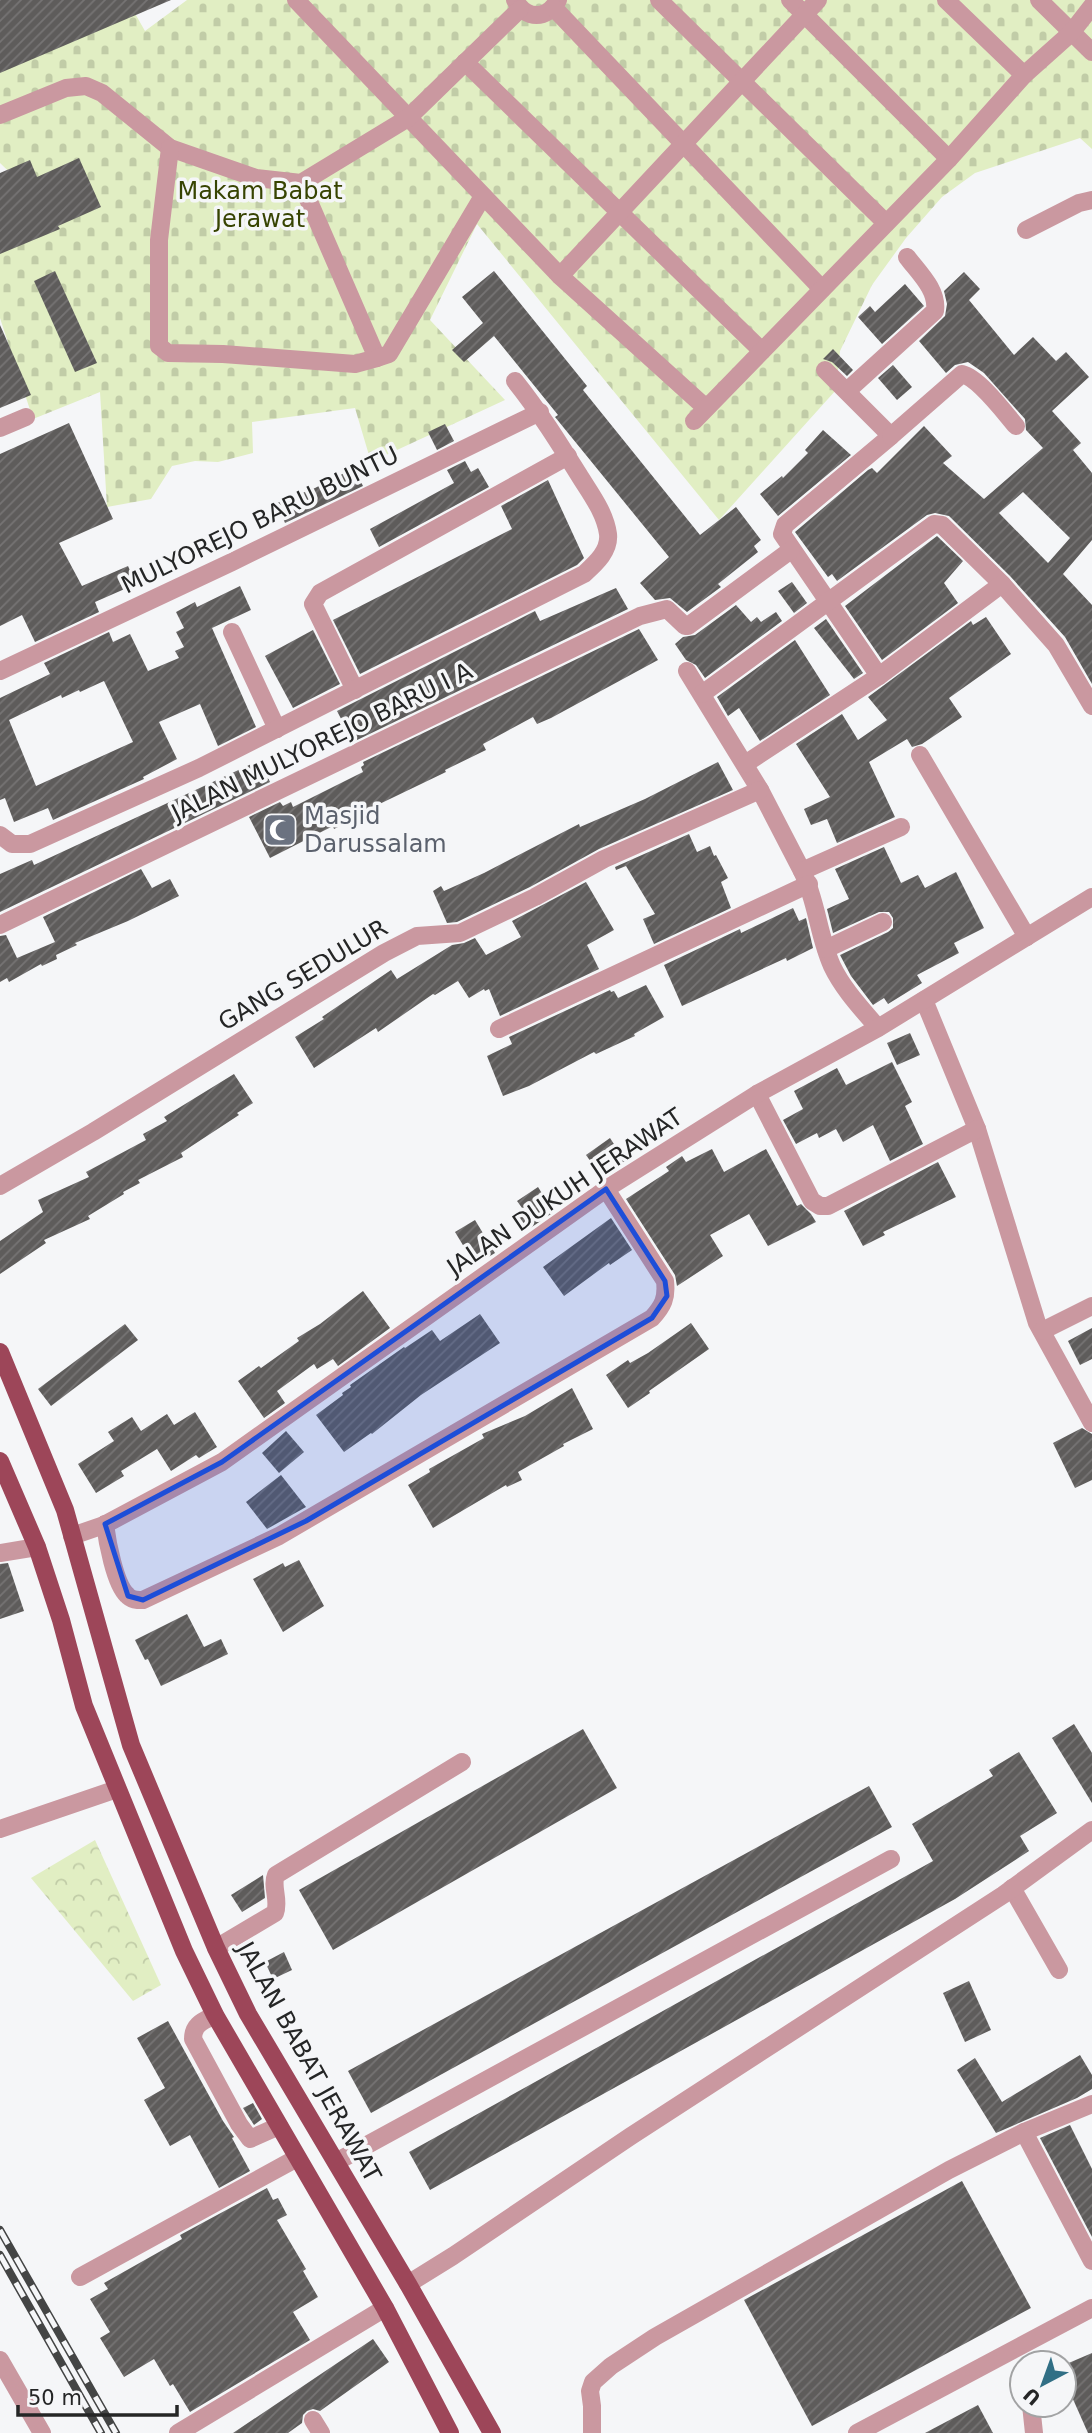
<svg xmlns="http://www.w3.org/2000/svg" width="1092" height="2433" viewBox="0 0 1092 2433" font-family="'DejaVu Sans',sans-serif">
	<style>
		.cemetery { fill: url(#cemetery-stones) }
		.park { fill: url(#park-crowns) }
		.building { fill: url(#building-hatch); fill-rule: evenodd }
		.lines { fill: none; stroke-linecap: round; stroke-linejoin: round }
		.minor { stroke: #ca98a0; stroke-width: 18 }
		.major { stroke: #9d4659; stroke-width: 18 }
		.rail-casing { stroke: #444545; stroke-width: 8 }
		.rail { stroke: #f5f6f8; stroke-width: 5; stroke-dasharray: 16; stroke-linecap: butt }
		.marked { fill: #1d4ed8; fill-opacity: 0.2; stroke: #1d4ed8; stroke-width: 5; stroke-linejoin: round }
		.labels { text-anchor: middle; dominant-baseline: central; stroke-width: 7; stroke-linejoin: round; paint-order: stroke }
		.park-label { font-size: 24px; fill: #374402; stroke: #f5f6f8 }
		.street-label { font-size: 24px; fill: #252626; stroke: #f5f6f8 }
		.worship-label { font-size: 24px; fill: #5b616d; stroke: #f5f6f8; text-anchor: start }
	</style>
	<defs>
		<pattern id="cemetery-stones" width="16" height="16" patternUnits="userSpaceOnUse" patternTransform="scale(1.75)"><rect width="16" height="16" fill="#e1eec3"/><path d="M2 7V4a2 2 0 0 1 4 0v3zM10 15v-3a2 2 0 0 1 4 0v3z" fill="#c1cca7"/></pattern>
		<pattern id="park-crowns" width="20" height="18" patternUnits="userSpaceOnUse" patternTransform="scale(1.75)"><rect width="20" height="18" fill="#e1eec3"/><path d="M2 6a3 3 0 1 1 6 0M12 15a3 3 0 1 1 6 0" fill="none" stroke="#c1cca7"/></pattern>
		<pattern id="building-hatch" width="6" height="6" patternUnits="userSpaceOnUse" patternTransform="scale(1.75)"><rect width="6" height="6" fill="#5e5c5b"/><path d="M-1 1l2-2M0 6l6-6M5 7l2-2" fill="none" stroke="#767474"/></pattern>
	</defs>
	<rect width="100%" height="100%" fill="#f5f6f8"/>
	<!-- cemetery -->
	<path class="cemetery" d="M187,0H1092V149L1080,138L975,173L942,197L906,238L872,285L840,351L836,390L719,520L477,224L430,320L505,400L371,462L355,408L252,422L253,453L218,462L195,461L172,466L151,499L107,507L100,392L33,419L0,318V241L56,217L0,163V67L133,10L145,31Z"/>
	<!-- park -->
	<path class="park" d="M95,1840L161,1985L133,2001L31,1878Z"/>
	<!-- building -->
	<g class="building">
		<path d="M0,0H171L0,73Z"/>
		<path d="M79,158L101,207L58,226L60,229L0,254V173L30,160L37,177Z"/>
		<path d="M55,271L97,363L75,372L34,281Z"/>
		<path d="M494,271L587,386L583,390L700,535L736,507L761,540L754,546L758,552L718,584L721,587L687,612L670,598L655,600L640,583L669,557L555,417L558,415L494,336L464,362L452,350L483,323L462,297Z"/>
		<path d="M964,272L980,289L969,300L1014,355L1033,337L1056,361L1066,352L1089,377L1052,411L1081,443L1073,450L1092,473V540L1063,574L1092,605V684L1065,637L1010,576L949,516L935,513L927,515L837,581L832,574L828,577L795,532L868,470L872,468L877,473L924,426L952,456L943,463L984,499L1043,448L1026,430L1025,419L984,373L968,362L955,365L946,373L919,341L945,316L947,304L944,291ZM1023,492L1070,538L1048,563L999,513Z"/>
		<path d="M905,284L924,306L882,344L858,317L870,306L875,312Z"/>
		<path d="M0,325L31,395L0,408Z"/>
		<path d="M833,349L853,370L847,376L832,362L823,359Z"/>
		<path d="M893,365L912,387L897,400L878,378Z"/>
		<path d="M69,423L113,519L59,543L82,586L128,566L136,584L95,602L99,612L35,642L22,615L0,626V454Z"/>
		<path d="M445,424L454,441L437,450L428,432Z"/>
		<path d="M823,430L851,455L778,516L760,494L782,476L783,478L808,453L805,450Z"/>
		<path d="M465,461L471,472L478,468L489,487L379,547L370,529L454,483L447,470Z"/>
		<path d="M354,468L363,486L285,523L277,503L315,488Z"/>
		<path d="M548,480L584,558L577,565L360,674L333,620L512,529L501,506Z"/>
		<path d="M937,536L963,561L944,583L958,603L882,660L845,606Z"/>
		<path d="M792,582L807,603L794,613L778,591Z"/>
		<path d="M240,586L251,610L212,628L256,727L218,746L200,704L159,722L177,759L143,777L144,779L53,820L48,808L14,822L5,798L0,800V698L50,674L44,663L109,632L113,642L130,634L148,671L179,658L175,651L184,647L176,632L184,628L176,612L195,602L197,607ZM104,681L133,742L36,786L9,720L61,695L62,698L79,690L80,692Z"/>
		<path d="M616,588L628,609L353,742L337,711L535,611L540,621Z"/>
		<path d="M736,605L751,622L757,617L761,622L776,612L782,621L705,678L696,665L686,660L675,644L683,637L695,635Z"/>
		<path d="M986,617L1011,654L949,698L962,717L922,744L912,747L907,739L869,762L895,817L837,843L827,819L811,825L804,809L830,797L796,744L842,714L858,740L887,720L868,697L971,621L973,625Z"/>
		<path d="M826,619L863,673L854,679L814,628Z"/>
		<path d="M639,629L658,660L551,718L537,724L533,717L483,744L486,750L445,770L446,772L367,810L368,812L334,829L333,826L270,858L249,817L280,802L283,806L291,802L293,807L363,772L361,767L364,765L363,762Z"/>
		<path d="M313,630L340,684L293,708L265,656Z"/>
		<path d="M795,640L830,695L760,741L739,708L728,716L717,697Z"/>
		<path d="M260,760L270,782L0,912V874L32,860L34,865Z"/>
		<path d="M718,762L733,790L599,849L530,887L457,922L447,923L433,891L441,886L444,891L484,873L579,824L580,827L645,799Z"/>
		<path d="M689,834L697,852L710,846L714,856L716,855L728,878L721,882L731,908L654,944L643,919L655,914L626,866L616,870L615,867Z"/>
		<path d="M884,847L901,883L918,875L925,888L956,872L984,928L954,943L959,953L917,975L922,983L888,1004L884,998L873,1005L851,976L840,955L888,932L893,928V918L889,912H879L833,933L827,909L849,899L835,869Z"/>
		<path d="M141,869L152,888L170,879L179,896L128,921L75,943L77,945L56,955L57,959L42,966L41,964L9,982L7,978L0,982V936L6,935L17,958L55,942L43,917Z"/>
		<path d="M586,882L614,930L587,945L599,969L500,1016L489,989L485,991L484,989L469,998L458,981L435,995L433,994L378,1032L376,1028L314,1068L295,1037L324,1019L322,1017L391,970L397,979L452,945L464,943L475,938L486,955L521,937L512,921Z"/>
		<path d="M793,908L799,921L806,918L813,948L787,961L786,958L682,1006L664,965L740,929L741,933Z"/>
		<path d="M646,985L664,1017L634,1034L635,1036L596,1054L594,1052L529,1086L503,1096L487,1056L512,1044L509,1037L610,990L611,992L614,991L618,998Z"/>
		<path d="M910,1033L920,1055L897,1065L887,1043Z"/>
		<path d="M892,1062L912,1102L905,1106L923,1144L890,1161L873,1125L843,1142L836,1129L819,1138L817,1133L796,1144L783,1120L803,1109L794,1091L837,1068L846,1085Z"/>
		<path d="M234,1074L253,1103L237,1113L239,1115L181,1153L183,1157L138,1180L140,1183L123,1192L124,1194L88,1216L90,1219L44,1240L46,1243L0,1274V1241L43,1212L38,1200L89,1177L86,1172L146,1140L143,1134L167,1121L164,1117Z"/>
		<path d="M610,1138L625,1161L601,1176L586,1155Z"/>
		<path d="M712,1149L724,1172L766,1149L797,1206L801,1204L811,1214L816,1222L768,1246L749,1214L710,1235L723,1256L677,1286L675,1275L626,1199L669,1171L666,1167L682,1156L686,1162Z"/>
		<path d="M938,1162L956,1197L883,1232L885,1235L863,1246L844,1211Z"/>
		<path d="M538,1187L554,1212L523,1233L514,1219L525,1212L517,1201Z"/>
		<path d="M611,1218L632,1250L610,1265L609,1263L564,1296L543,1267Z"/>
		<path d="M475,1220L495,1253L475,1265L455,1232Z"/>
		<path d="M363,1291L390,1328L338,1366L333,1359L317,1369L314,1364L277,1391L285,1403L264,1418L238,1381L259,1366L261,1368L299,1341L297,1338L320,1324Z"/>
		<path d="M480,1314L500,1343L421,1395L372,1434L371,1433L344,1452L316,1415L343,1395L342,1393L351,1387L350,1385L404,1347L405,1348L432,1330L440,1341Z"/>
		<path d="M691,1323L709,1349L649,1391L650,1393L628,1408L606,1375L628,1360L630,1363L648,1353Z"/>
		<path d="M125,1324L138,1340L51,1406L38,1389Z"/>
		<path d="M1092,1328V1359L1080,1365L1068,1341Z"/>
		<path d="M572,1388L593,1429L563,1444L564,1446L518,1472L522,1480L507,1487L506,1485L433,1528L408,1485L430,1472L429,1469L484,1438L482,1434L525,1416Z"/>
		<path d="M195,1412L217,1447L199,1458L196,1455L171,1471L157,1449L121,1471L124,1476L96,1493L78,1464L114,1441L108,1432L132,1417L141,1431L167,1414L174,1425Z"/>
		<path d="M1082,1428L1092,1434V1480L1075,1488L1053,1443Z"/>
		<path d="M286,1431L304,1452L279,1473L262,1453Z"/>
		<path d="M281,1475L306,1507L267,1529L246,1502Z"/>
		<path d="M299,1560L324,1606L283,1632L253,1579L283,1563L285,1567Z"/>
		<path d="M8,1563L24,1611L0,1619V1564Z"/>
		<path d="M187,1614L204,1647L221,1639L228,1654L161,1686L148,1659L145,1660L135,1640Z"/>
		<path d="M1074,1724L1092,1753V1803L1052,1738Z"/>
		<path d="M583,1729L617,1788L333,1950L299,1890Z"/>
		<path d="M1019,1752L1057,1813L1020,1836L1029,1851L955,1899L430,2190L409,2152L933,1861L912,1824L993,1776L989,1770Z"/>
		<path d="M869,1786L892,1827L371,2113L348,2071Z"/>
		<path d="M263,1875L265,1898L242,1912L231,1895Z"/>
		<path d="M284,1952L292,1970L273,1979L265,1962Z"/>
		<path d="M969,1981L991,2030L965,2042L943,1993Z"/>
		<path d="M168,2021L223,2121L234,2137L232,2138L250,2171L219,2188L190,2135L170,2146L144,2100L165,2088L137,2038Z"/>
		<path d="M1080,2055L1092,2075V2089L1077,2098L996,2133L957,2070L975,2058L1002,2102Z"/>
		<path d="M253,2103L262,2119L254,2125L243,2108Z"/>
		<path d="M1070,2125L1092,2169V2237L1040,2138Z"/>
		<path d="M962,2181L1031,2308L812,2426L744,2300Z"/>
		<path d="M267,2188L273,2200L278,2198L287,2215L277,2220L306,2269L303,2271L318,2297L293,2312L310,2340L190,2412L173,2384L170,2386L154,2359L124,2377L100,2338L110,2332L90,2299L108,2289L104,2283L182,2239L180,2235Z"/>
		<path d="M373,2339L389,2362L320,2411L313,2409L307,2411L303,2415L302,2423L288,2433H233Z"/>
		<path d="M1092,2353V2433H1088L1064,2379V2365Z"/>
		<path d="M978,2405L993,2433H925Z"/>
	</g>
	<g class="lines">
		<!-- minor -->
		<g class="minor">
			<path d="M296,0L560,276L706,408"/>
			<path d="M515,0C526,20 547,20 558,0"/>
			<path d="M659,0L886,223"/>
			<path d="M790,0L949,159"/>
			<path d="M946,0L1024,75"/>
			<path d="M1039,0L1092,52"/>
			<path d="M554,8L822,289"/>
			<path d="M465,62L762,351"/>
			<path d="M0,115L66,88L86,86L102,93L170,148L256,178L301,183L408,118L520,9"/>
			<path d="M170,148L159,240V346L168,353L223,354L355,364L377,358L301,183"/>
			<path d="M1026,230L1079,203L1092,200"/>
			<path d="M560,276L818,0"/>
			<path d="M377,358L389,354L483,196"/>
			<path d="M825,370L891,436L785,525L782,534L879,676"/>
			<path d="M847,391L935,311C938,290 919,273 907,257"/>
			<path d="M694,421L949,159L1024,75L1071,33L1092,6"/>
			<path d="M0,428L26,417"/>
			<path d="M891,436L962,374C979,378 1004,412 1016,426"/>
			<path d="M232,632L277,729"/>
			<path d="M0,671L232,562L540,412"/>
			<path d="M687,671L760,790L802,871C817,901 818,935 832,966C843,989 861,1008 878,1028"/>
			<path d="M355,690L313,604L320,593L568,456"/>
			<path d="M702,694L934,524L942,525L1002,584L1056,645L1092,706"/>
			<path d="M920,755L1027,937"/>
			<path d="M745,764L879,676L1002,584"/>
			<path d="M0,835L12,844H30L199,768L584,574C595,564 610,551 608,534C605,512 590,493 579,475C559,443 539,411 515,381"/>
			<path d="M802,871L901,827"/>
			<path d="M0,925L640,616L667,609L685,626H688L791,550"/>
			<path d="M826,949L883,922"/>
			<path d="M924,1000L977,1129L1037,1323L1092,1423"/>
			<path d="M499,1029L809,884"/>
			<path d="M757,1094L812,1201L820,1206H828L977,1129"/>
			<path d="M0,1186L93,1132L384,953L417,936L460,933L535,897L604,859L760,790"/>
			<path d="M1042,1331L1092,1306"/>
			<path d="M105,1524C107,1541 115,1584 127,1595C131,1600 137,1600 143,1600L279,1536L652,1318C663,1306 667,1298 665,1281L606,1189"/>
			<path d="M72,1536L104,1525L222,1462L606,1189L757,1094L878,1028L1092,897"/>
			<path d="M0,1553L37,1547"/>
			<path d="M0,1829L117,1789"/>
			<path d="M1012,1888L1059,1970"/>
			<path d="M216,1948L275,1913C280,1900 271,1887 276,1875L462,1762"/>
			<path d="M215,2015C203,2021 193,2024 193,2039L239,2124L250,2139L279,2126"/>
			<path d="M1024,2132L1092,2104"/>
			<path d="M336,2162L891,1859"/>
			<path d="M80,2277L297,2158"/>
			<path d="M408,2284L453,2256L631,2136L1003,1895L1092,1830"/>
			<path d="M0,2360L42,2433"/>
			<path d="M1031,2405L1034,2433"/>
			<path d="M313,2420L321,2433"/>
			<path d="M178,2433L385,2308"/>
			<path d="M592,2433V2406L590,2391L593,2382L611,2366L655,2337L949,2170L1024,2132L1092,2261"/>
			<path d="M857,2433L1092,2308"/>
		</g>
		<!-- major -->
		<g class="major">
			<path d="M0,1352L65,1510L131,1745L216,1948L248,2014L408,2284L492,2433"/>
			<path d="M0,1461L37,1547L61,1620L84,1706L184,1951L215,2015L385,2308L450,2433"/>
		</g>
		<defs>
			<g id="rail">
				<path d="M0,2230L116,2433"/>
				<path d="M0,2255L101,2433"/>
			</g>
		</defs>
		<!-- rail casing -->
		<use href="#rail" class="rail-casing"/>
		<!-- rail -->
		<use href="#rail" class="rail"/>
	</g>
	<!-- marked area -->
	<path class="marked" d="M606,1189L665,1281L667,1296L652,1318L306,1521L143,1600L128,1596L105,1524L222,1462Z"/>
	<!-- icons -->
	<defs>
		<symbol id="mosque-square" viewBox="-11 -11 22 22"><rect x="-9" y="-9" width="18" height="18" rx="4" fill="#6b7280" stroke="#f5f6f8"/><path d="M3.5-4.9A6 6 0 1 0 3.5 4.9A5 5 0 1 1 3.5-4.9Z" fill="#fff"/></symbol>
	</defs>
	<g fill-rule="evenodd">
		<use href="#mosque-square" x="261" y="811" width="38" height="38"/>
	</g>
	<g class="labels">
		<!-- park labels -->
		<g class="park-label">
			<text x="260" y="191">Makam Babat<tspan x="260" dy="28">Jerawat</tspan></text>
		</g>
		<!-- street labels -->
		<g class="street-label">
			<text transform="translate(260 520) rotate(-26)">MULYOREJO BARU BUNTU</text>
			<text transform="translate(322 742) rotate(-26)">JALAN MULYOREJO BARU I A</text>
			<text transform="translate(303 975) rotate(-31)">GANG SEDULUR</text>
			<text transform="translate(565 1192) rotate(-34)">JALAN DUKUH JERAWAT</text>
			<text transform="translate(309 2062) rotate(61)">JALAN BABAT JERAWAT</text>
		</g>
		<!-- worship labels -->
		<g class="worship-label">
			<text x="304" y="816">Masjid<tspan x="304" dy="28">Darussalam</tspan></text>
		</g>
	</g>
	<!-- north arrow -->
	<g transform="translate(1043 2384) rotate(221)"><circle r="33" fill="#f5f6f8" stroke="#a2a3a4" stroke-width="2"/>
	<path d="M0-5L12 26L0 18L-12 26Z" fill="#316f85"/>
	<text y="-10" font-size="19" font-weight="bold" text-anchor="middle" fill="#252626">U</text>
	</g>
	<!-- scale -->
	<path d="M18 2405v10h159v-10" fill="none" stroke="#252626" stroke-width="3.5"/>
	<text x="28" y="2405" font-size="21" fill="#252626" stroke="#f5f6f8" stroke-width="5" paint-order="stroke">50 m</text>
</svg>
